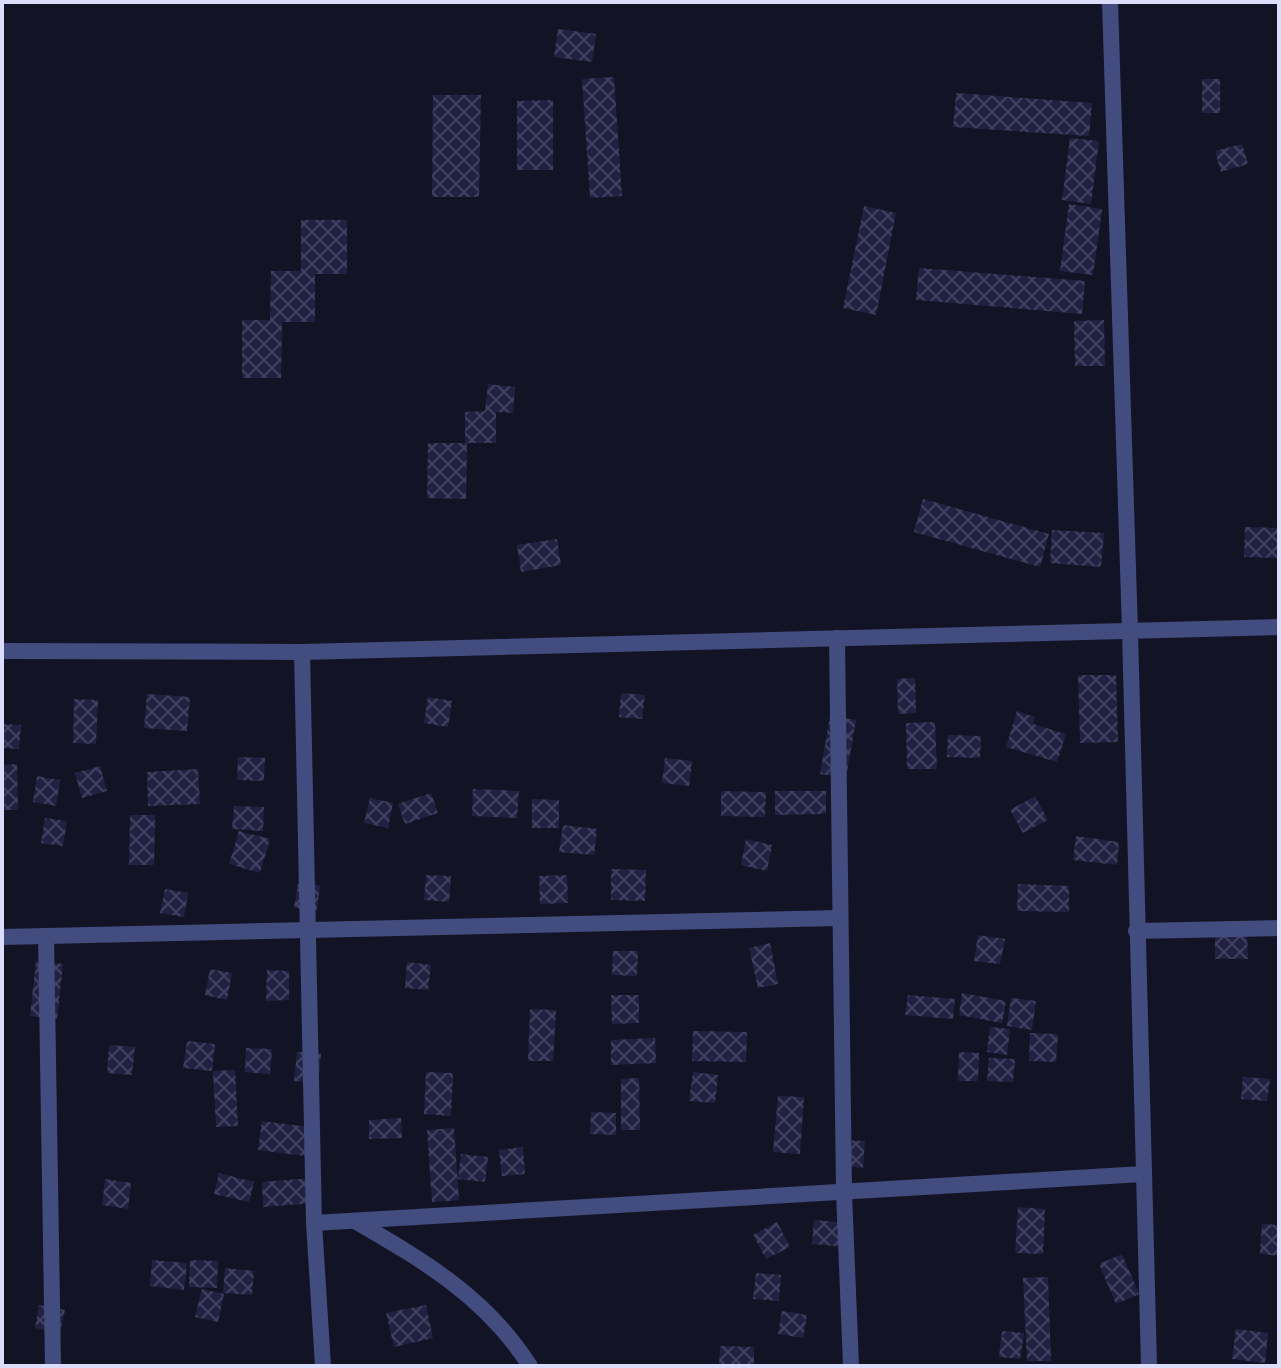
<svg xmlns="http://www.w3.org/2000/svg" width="1281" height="1368" viewBox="0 0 1281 1368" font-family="'Open Sans',sans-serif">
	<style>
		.building { fill: url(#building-cross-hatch) }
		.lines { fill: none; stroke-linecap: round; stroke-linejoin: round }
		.street { stroke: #434c7e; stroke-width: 16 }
	</style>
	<defs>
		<pattern id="building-cross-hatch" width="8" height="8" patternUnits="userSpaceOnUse" patternTransform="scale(2)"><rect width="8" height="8" fill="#212143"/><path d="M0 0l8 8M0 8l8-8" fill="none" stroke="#41415f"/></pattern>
	</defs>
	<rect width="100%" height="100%" fill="#121325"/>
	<!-- building -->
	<g class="building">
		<path d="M558,29L596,34L592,62L554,57Z"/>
		<path d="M614,77L622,196L590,198L582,79Z"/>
		<rect x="1202" y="79" width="18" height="34"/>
		<path d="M956,93L1092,103L1089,136L953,127Z"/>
		<path d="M433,95H481L479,197H432Z"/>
		<path d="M553,100V170H517V101Z"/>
		<path d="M1070,138L1099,141L1091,204L1062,200Z"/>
		<path d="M1242,144L1248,164L1221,172L1215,151Z"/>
		<path d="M1069,204L1102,209L1093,275L1060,271Z"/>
		<path d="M864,206L896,213L876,315L843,308Z"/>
		<path d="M301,220H347V274H315V322H282L281,378H242V320H270L271,271H301Z"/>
		<path d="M919,268L1085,281L1082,314L916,300Z"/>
		<path d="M1104,320L1105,366H1075L1074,321Z"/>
		<path d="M488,384L515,387L513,413L496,412V443H465V412L485,411Z"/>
		<path d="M428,443H467L466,499L427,498Z"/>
		<path d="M923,499L1049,534L1040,567L914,532Z"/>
		<path d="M1245,527L1279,528V558L1244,557Z"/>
		<path d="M1052,530L1104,533L1101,567L1050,563Z"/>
		<path d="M557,539L561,565L521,572L517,545Z"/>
		<path d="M1078,675H1116L1118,742L1080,743Z"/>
		<path d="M915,678L916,713L898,714L897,679Z"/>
		<path d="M621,693L645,695L642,719L619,717Z"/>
		<path d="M147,694L190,697L187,731L144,728Z"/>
		<path d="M428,697L452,701L448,727L424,723Z"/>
		<path d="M74,699L98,700L96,744L73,743Z"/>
		<path d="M1017,711L1035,717L1033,724L1066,734L1057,762L1006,747Z"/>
		<path d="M830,716L856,720L846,778L820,774Z"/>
		<path d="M935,722L937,769H907L906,723Z"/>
		<path d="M2,724L21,725L19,749L2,748Z"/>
		<path d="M948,735L981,736L980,758L947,757Z"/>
		<path d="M238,757L265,758L264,781L237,780Z"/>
		<path d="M665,758L692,761L689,786L662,783Z"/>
		<path d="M17,764L18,810H2V765Z"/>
		<path d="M100,766L107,791L82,798L75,773Z"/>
		<path d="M198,769L200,804L148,806L147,772Z"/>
		<path d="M37,776L60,780L56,806L33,802Z"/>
		<path d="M473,789L519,791L517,818L472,816Z"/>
		<path d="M721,791L766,792L765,817L721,816Z"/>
		<path d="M775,791H826V814L775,815Z"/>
		<path d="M431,793L438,813L405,824L398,804Z"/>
		<path d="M1035,796L1048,820L1023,833L1010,810Z"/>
		<path d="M370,798L393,803L388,828L364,823Z"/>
		<path d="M532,799L559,800V828H532Z"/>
		<path d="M234,806L264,807L263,831L232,829Z"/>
		<path d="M130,815H155L154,865H129Z"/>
		<path d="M45,818L67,821L63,846L41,843Z"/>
		<path d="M563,825L597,829L594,855L559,852Z"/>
		<path d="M239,831L270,839L260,873L229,864Z"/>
		<path d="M1076,836L1119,842L1117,865L1073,860Z"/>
		<path d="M746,839L772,845L767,871L741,865Z"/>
		<path d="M611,869L646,870L645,901L611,900Z"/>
		<path d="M426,875L451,876L449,902L424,900Z"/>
		<path d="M567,875L568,903L540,904L539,876Z"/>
		<path d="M298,883L320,886L317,910L294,908Z"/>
		<path d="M1018,884L1069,886V912L1017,911Z"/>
		<path d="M165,889L188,893L184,917L160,913Z"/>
		<path d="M1247,933L1248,959H1215V934Z"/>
		<path d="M978,935L1005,939L1000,964L974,961Z"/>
		<path d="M770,943L778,984L758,988L749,948Z"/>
		<path d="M613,951H638L637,976L612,975Z"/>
		<path d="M36,961L63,964L57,1019L30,1016Z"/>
		<path d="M407,962L431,965L428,990L405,988Z"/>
		<path d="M210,969L232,973L227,1000L205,995Z"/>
		<path d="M267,970L289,971V1000L266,1001Z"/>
		<path d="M962,993L1006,1001L1002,1023L959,1015Z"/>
		<path d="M611,995H639V1023L612,1024Z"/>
		<path d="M908,995L955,999L953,1019L905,1015Z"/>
		<path d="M1011,998L1036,1001L1032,1030L1007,1026Z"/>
		<path d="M530,1009L556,1010L553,1061H528Z"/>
		<path d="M990,1027L1010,1029L1007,1055L987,1052Z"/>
		<path d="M693,1031L747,1032L746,1062L692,1061Z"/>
		<path d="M1030,1033L1058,1034L1056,1062L1029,1061Z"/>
		<path d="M655,1038L656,1063L611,1065V1040Z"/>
		<path d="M187,1041L215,1044L212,1071L183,1068Z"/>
		<path d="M109,1045L135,1047L132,1075L107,1073Z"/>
		<path d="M246,1048L272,1049L270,1074L245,1072Z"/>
		<path d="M297,1052L321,1054L318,1083L294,1081Z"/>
		<path d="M959,1052L979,1053L978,1081H958Z"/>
		<path d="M989,1058L1015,1059L1013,1082L987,1081Z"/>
		<path d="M235,1070L238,1126L216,1127L213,1071Z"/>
		<path d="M426,1072L453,1073L451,1116L424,1114Z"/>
		<path d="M693,1072L718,1075L715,1103L689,1101Z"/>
		<path d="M1243,1077L1270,1079L1267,1101L1241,1099Z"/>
		<path d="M639,1078L640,1130H621V1079Z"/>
		<path d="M778,1096L804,1097L800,1154L773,1152Z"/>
		<path d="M591,1112L616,1113V1135L590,1134Z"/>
		<path d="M401,1118L402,1138L369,1139V1120Z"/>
		<path d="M262,1121L308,1127L305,1156L258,1150Z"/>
		<path d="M454,1128L459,1200L432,1202L427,1130Z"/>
		<path d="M843,1140L865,1141L863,1168L841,1166Z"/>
		<path d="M523,1147L525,1174L502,1176L499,1150Z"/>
		<path d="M461,1154L488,1157L485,1182L458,1179Z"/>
		<path d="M219,1173L254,1182L249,1202L214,1194Z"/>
		<path d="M312,1178L313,1203L263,1207L262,1182Z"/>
		<path d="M105,1179L131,1183L128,1209L102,1205Z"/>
		<path d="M1018,1207L1045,1209L1043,1254L1015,1253Z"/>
		<path d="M814,1220L848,1223L846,1247L812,1244Z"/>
		<path d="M777,1222L790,1247L766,1259L753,1235Z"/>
		<path d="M1262,1224L1279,1225V1256L1260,1254Z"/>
		<path d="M1122,1254L1139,1294L1116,1304L1099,1264Z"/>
		<path d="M152,1260L187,1263L184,1290L150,1286Z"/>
		<path d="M190,1260L218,1261L217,1288L189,1287Z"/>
		<path d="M225,1268L254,1271L252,1295L223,1293Z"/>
		<path d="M756,1273L781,1275L779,1301L753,1299Z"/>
		<path d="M1048,1277L1051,1361H1027L1023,1278Z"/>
		<path d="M202,1289L224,1294L218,1322L195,1317Z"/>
		<path d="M39,1305L65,1310L60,1333L35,1328Z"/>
		<path d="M426,1305L433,1338L394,1347L386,1313Z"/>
		<path d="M782,1311L807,1315L803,1338L778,1334Z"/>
		<path d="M1236,1329L1268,1333L1265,1363L1232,1359Z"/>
		<path d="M1002,1331L1024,1333L1020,1359L999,1357Z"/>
		<path d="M720,1346L754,1347V1366H719Z"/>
	</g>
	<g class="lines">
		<!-- street -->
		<g class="street">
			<path d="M1110,2L1130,631L1149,1366"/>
			<path d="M837,638L844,1192L851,1366"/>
			<path d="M2,651L302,652L1279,627"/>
			<path d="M302,652L314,1223L323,1366"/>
			<path d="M1136,931L1279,928"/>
			<path d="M46,936L53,1366"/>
			<path d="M2,937L839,918"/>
			<path d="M355,1221C424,1261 486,1297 530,1366"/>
			<path d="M314,1223L1143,1174"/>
		</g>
	</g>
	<!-- border -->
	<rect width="1281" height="1368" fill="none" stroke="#dbddfa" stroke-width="8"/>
</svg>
